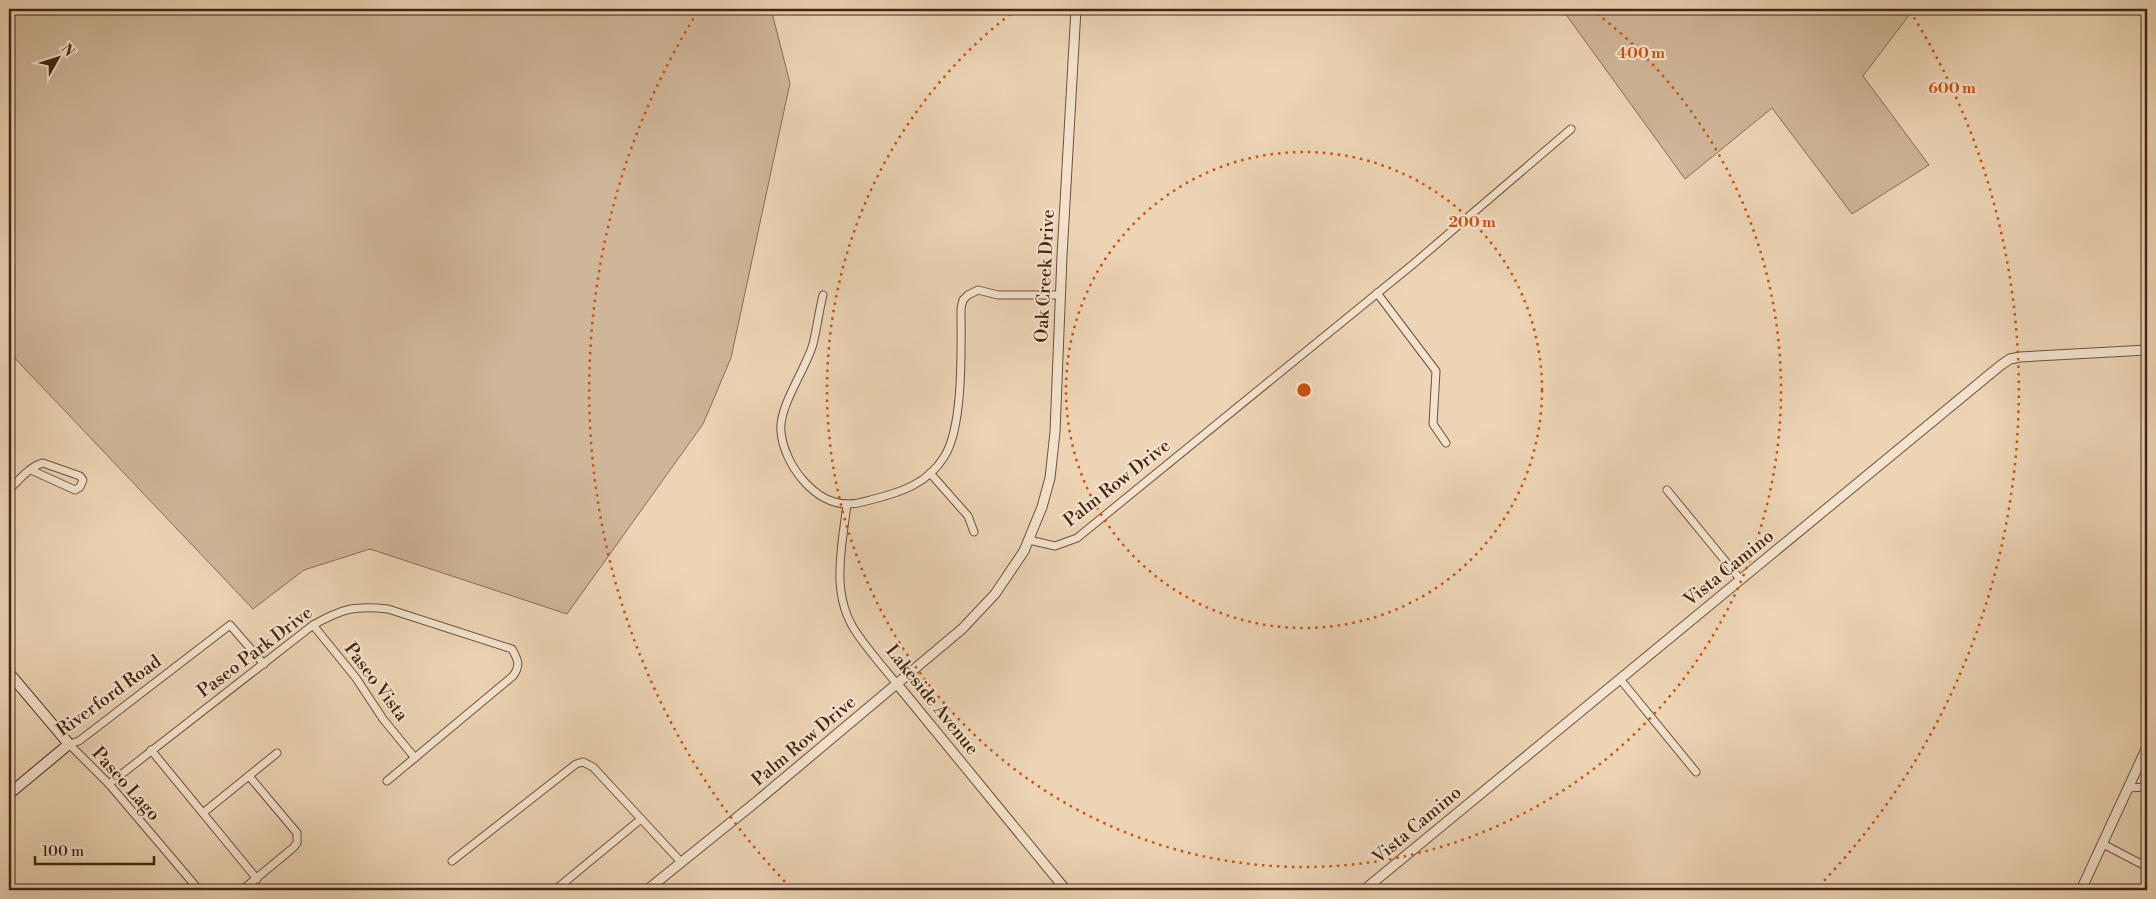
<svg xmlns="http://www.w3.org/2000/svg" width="2156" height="899" viewBox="0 0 2156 899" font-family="'Libre Bodoni',serif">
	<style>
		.green { fill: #cfb698; stroke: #8a6d55 }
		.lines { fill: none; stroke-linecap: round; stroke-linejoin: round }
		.minor-casing { stroke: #6e503a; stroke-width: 9 }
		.tertiary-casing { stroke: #6e503a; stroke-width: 11 }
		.secondary-casing { stroke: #442412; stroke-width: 12 }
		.minor { stroke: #f3e3ce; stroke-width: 7 }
		.tertiary { stroke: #f3e3ce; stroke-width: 9 }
		.secondary { stroke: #f3e3ce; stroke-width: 10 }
		.ring { fill: none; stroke: #cf510d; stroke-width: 2.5; stroke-dasharray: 2.5 5 }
		.labels { text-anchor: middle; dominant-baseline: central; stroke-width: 4.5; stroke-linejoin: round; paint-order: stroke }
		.street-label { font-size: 18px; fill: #442412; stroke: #f3e3ce }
		.centre { fill: #cf510d; stroke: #f3e3ce; stroke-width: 2.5 }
		.ring-label { font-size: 15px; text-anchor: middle; font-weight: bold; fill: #cf510d; stroke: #f3e3ce; stroke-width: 4.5; stroke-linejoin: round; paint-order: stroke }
	</style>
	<rect width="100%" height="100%" fill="#ecd4b4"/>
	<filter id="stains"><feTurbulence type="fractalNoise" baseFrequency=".004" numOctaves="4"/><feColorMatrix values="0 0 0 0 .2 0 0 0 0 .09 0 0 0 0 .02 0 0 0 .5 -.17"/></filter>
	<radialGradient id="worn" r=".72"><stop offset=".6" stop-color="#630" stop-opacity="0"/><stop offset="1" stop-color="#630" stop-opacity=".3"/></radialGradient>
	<!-- green -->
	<g class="green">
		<path d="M9,9H771L790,83L731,358L703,424L567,614L370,549L304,570L253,609L9,352Z"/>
		<path d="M1562,9H1914L1863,76L1929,165L1852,214L1772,108L1685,179Z"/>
	</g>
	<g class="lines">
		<defs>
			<g id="minor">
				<path d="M1377,293L1436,371L1433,424L1446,443"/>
				<path d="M823,295C819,311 817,328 813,344C806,369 778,407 781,432C784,464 814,504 848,504C857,504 866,501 874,499C902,492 928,483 944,457C964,427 961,345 961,308L963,300L968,295L978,290L998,295H1060"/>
				<path d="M930,473L968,516L974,532"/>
				<path d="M9,490C18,481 30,466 43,463L80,476L83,480L80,487L75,490L31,470"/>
				<path d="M1667,490L1740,579"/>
				<path d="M847,504C842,547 830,594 856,632C868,650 883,667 897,684"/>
				<path d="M1029,540L1055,546L1077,538L1412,265L1571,129"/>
				<path d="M313,625L356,678L383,719L415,758"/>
				<path d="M1620,679L1696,772"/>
				<path d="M151,750L257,879"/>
				<path d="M109,784L313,625C342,609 354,605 388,609L512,649C518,660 521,665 513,676L387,781"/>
				<path d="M2128,788L2147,787"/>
				<path d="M203,813L277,753"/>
				<path d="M2103,844L2147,867"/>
				<path d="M452,861L576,764L583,762L593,767L681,862"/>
				<path d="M199,890L109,784L69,744L79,741L230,625L264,664"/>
				<path d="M242,890L293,848L297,843V833L249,776"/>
				<path d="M555,890L641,819"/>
			</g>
			<g id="tertiary">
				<path d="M897,684L1066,890"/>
				<path d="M647,890L756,802L962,629L995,594L1024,551L1042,507L1050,478L1055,432L1062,256L1076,9"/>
				<path d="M1364,890L2001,365L2010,359L2020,357L2147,350"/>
				<path d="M2081,890L2147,747"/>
			</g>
			<path id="secondary" d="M9,673L69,744L9,794"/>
		</defs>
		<!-- minor casing -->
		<use href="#minor" class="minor-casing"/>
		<!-- tertiary casing -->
		<use href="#tertiary" class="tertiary-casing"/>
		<!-- secondary casing -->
		<use href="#secondary" class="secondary-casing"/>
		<!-- minor -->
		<use href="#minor" class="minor"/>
		<!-- tertiary -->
		<use href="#tertiary" class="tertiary"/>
		<!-- secondary -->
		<use href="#secondary" class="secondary"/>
	</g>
	<!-- distance rings -->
	<g class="ring">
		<circle cx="1304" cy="390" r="238"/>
		<path d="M1591 9A477 477 0 1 1 1017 9"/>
		<path d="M790 887A715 715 0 0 1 698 11M1910 11A715 715 0 0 1 1818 887"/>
	</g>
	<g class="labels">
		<!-- street labels -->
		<g class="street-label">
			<text transform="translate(1045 276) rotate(-87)">Oak Creek Drive</text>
			<text transform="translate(1117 483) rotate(-38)">Palm Row Drive</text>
			<text transform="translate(1729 568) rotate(-39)">Vista Camino</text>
			<text transform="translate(255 652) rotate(-37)">Paseo Park Drive</text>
			<text transform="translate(376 682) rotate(53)">Paseo Vista</text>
			<text transform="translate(109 696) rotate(-36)">Riverford Road</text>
			<text transform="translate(932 700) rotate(51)">Lakeside Avenue</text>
			<text transform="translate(804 741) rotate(-40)">Palm Row Drive</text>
			<text transform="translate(126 784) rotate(48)">Paseo Lago</text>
			<text transform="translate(1417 825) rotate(-40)">Vista Camino</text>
		</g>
	</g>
	<circle cx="1304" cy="390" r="8" class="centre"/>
	<g class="ring-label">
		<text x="1641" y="58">400 m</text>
		<text x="1952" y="93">600 m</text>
		<text x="1472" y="227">200 m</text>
	</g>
	<!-- margin -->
	<rect width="2156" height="899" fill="none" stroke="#ecd4b4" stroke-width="30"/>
	<rect x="10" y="10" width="2136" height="879" fill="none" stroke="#442412" stroke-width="2.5"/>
	<rect x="15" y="15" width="2126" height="869" fill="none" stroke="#442412"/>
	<!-- north arrow -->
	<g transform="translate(58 58) rotate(51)" stroke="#f3e3ce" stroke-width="4" paint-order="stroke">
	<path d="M0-4L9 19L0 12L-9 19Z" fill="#442412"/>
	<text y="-8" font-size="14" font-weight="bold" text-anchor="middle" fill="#442412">N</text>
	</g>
	<!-- scale -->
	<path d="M35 856v8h119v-8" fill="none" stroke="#442412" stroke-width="2.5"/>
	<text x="42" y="856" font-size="15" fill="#442412" stroke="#f3e3ce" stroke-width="4" paint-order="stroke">100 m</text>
	<rect width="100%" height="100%" filter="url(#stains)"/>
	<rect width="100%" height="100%" fill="url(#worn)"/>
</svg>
